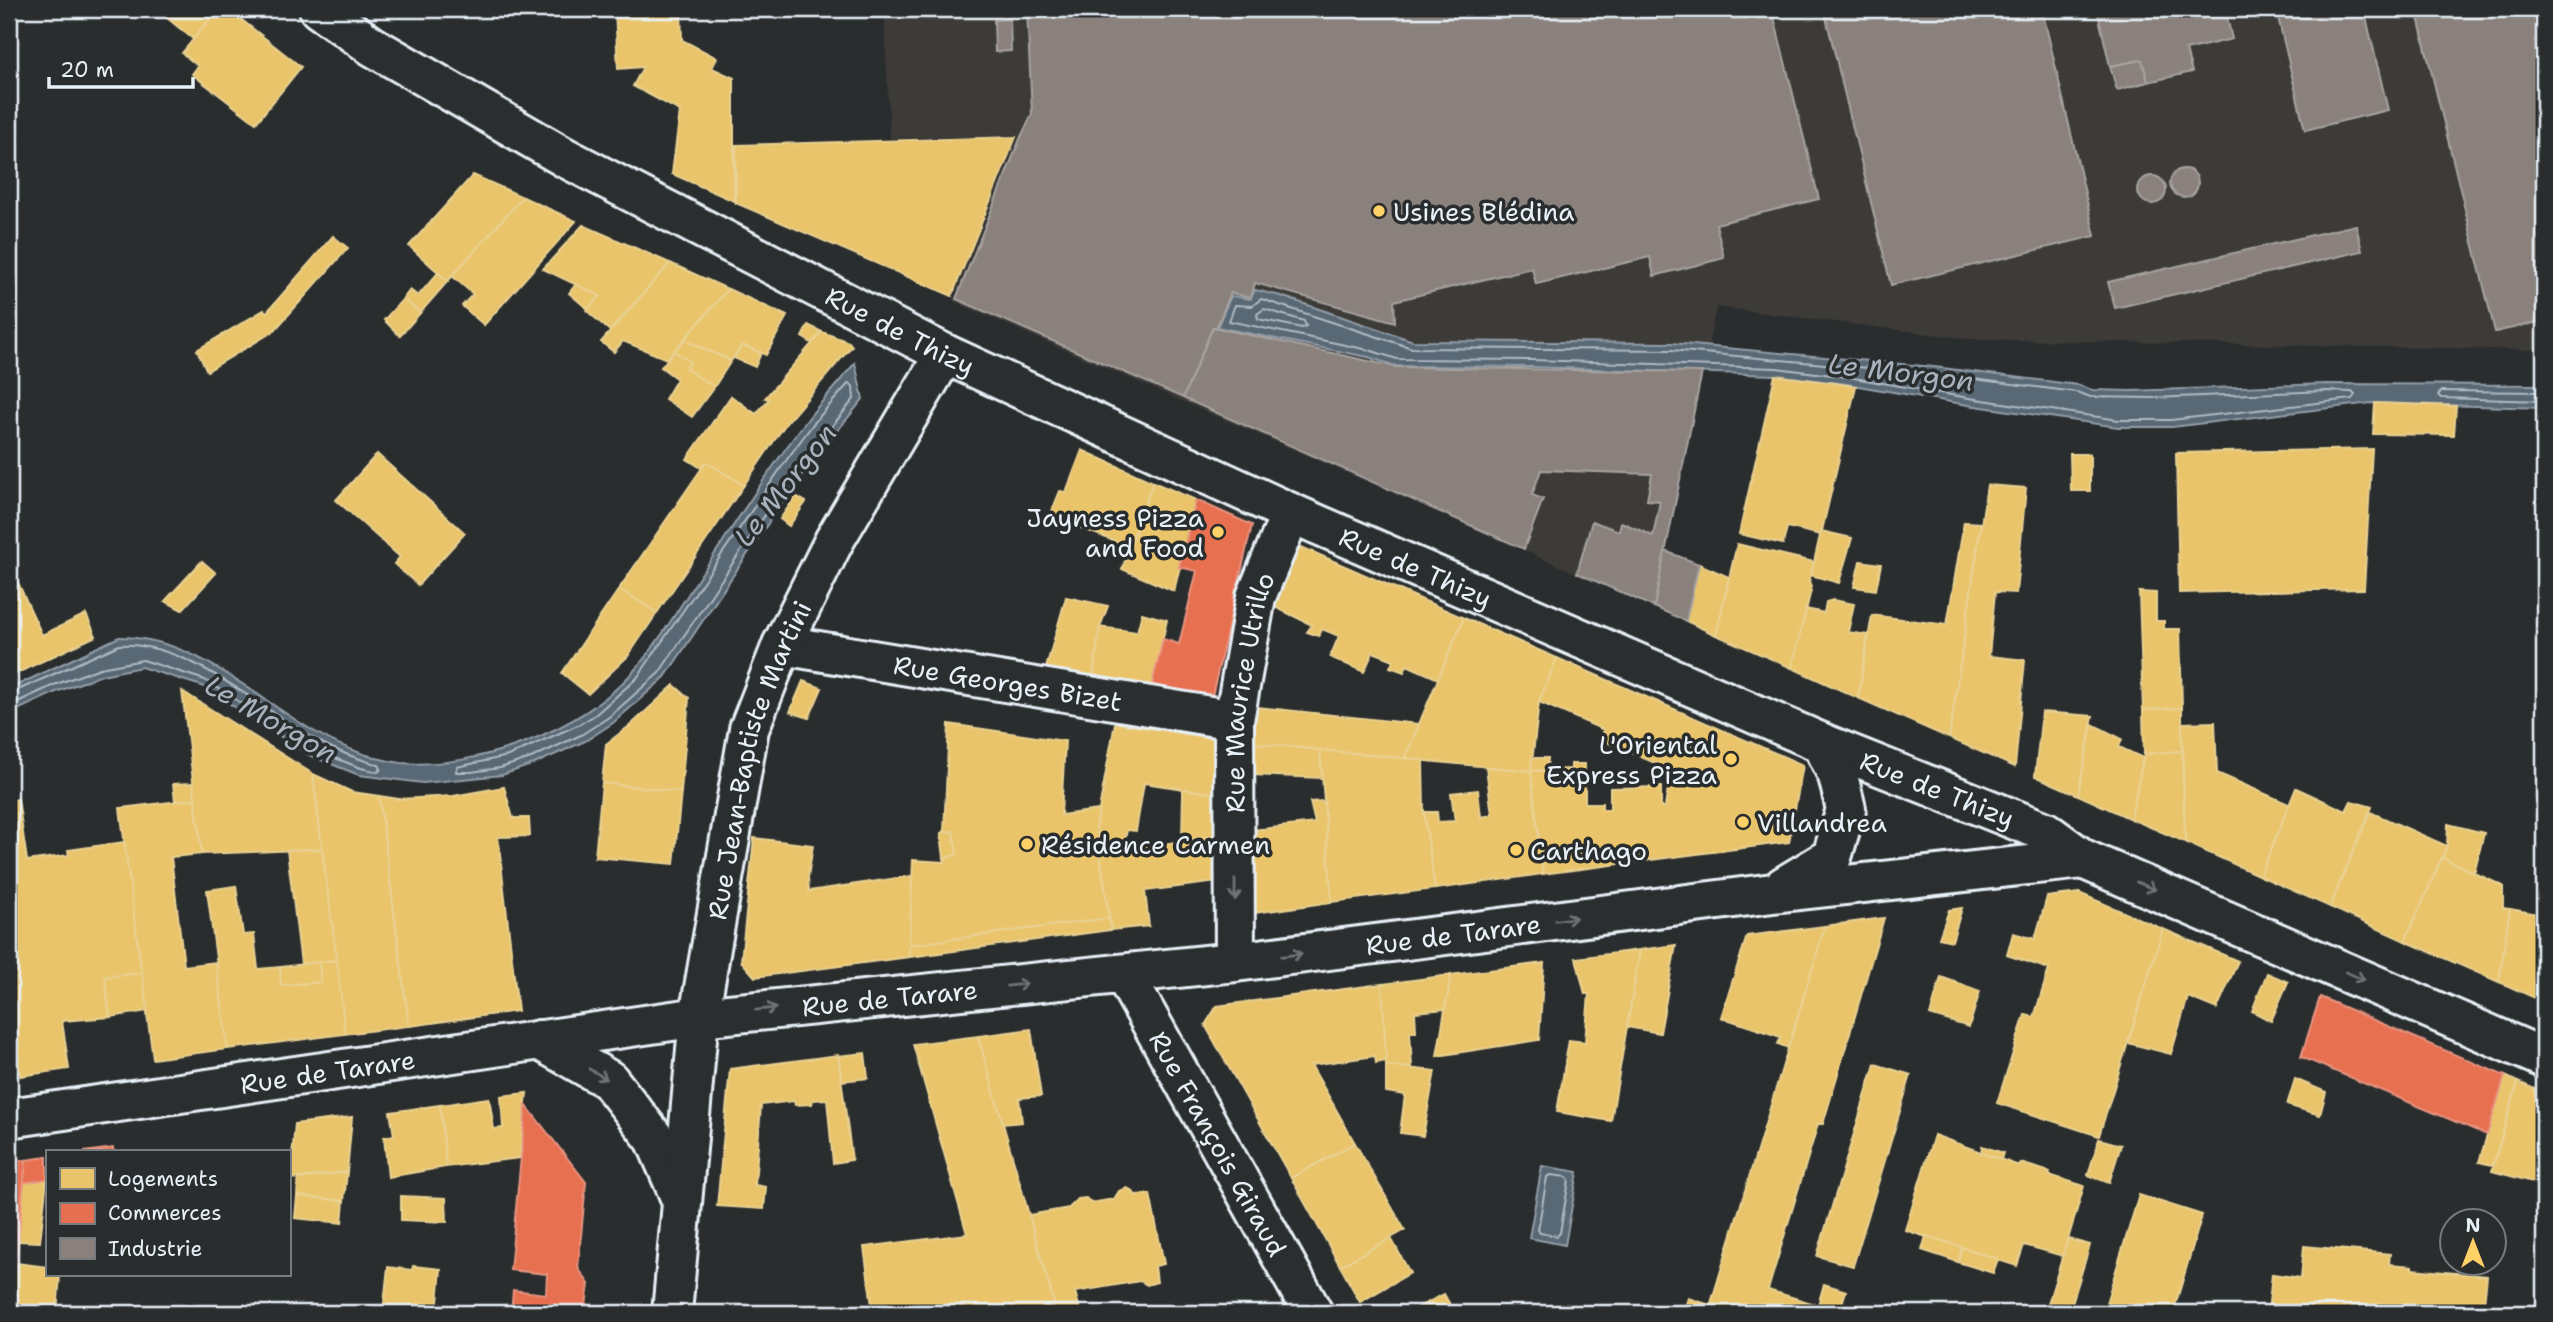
<svg xmlns="http://www.w3.org/2000/svg" width="2553" height="1322" viewBox="0 0 2553 1322" font-family="'Shantell Sans',sans-serif">
	<style>
		.built { fill: #3e3b39 }
		.water { fill: #596775; stroke: #929ea9; stroke-width: 2 }
		.homes { fill: #e9c46a; stroke: #e9d295; stroke-width: 2 }
		.shops { fill: #e76f51; stroke: #e79683; stroke-width: 2 }
		.industry { fill: #8a817c; stroke: #a6a3a1; stroke-width: 2 }
		.lines { fill: none; stroke-linecap: round; stroke-linejoin: round }
		.shore { stroke: #afbac4; stroke-width: 2 }
		.minor-casing { stroke: #e8f1f8; stroke-width: 44 }
		.major-casing { stroke: #e8f1f8; stroke-width: 44 }
		.minor { stroke: #2a2d2e; stroke-width: 38 }
		.major { stroke: #2a2d2e; stroke-width: 38 }
		.oneway { stroke: #6c7275 }
		.poi-dot { fill: #ffd166; stroke: #2a2d2e; stroke-width: 2.5 }
		.labels { text-anchor: middle; dominant-baseline: central; stroke-width: 7; stroke-linejoin: round; paint-order: stroke }
		.poi-label { font-size: 26px; fill: #e8f1f8; stroke: #2a2d2e; text-anchor: start }
		.street-label { font-size: 26px; fill: #e8f1f8; stroke: #2a2d2e }
		.water-label { font-size: 28px; font-style: italic; fill: #a8b3bd; stroke: #2a2d2e }
	</style>
	<rect width="100%" height="100%" fill="#2a2d2e"/>
	<filter id="ink" filterUnits="userSpaceOnUse"><feTurbulence type="fractalNoise" baseFrequency=".0143" numOctaves="2"/><feDisplacementMap in="SourceGraphic" scale="14" xChannelSelector="R" yChannelSelector="G"/><feConvolveMatrix kernelMatrix="1 2 1 2 8 2 1 2 1" color-interpolation-filters="sRGB"/></filter>
	<g filter="url(#ink)">
		<!-- built -->
		<path class="built" d="M884,9H2544V350L1971,339L1716,307L1654,607L953,301L1019,136L890,138Z"/>
		<!-- water -->
		<g class="water">
			<path d="M1255,290L1281,296L1413,341L1671,343L1934,367L2078,385L2092,390L2129,391L2326,384L2544,385V408L2371,403L2172,427H2118L1968,405L1847,384L1775,375L1532,367L1396,366L1368,357L1217,327L1231,296L1250,299Z"/>
			<path d="M855,363L863,399L793,486L665,677L613,723L585,741L534,764L502,775L423,783L359,775L311,756L202,686L141,667L102,675L56,692L9,714V689L119,637C209,637 271,718 350,749C365,755 385,761 401,763C478,769 580,731 632,673C661,641 683,600 708,564C740,516 771,466 807,420C822,401 839,382 855,363Z"/>
			<path d="M1542,1166L1578,1172L1565,1245L1529,1238Z"/>
		</g>
		<!-- homes -->
		<g class="homes">
			<path d="M156,9H218L193,39Z"/>
			<path d="M218,9H228L301,67L256,123L192,74L198,66L182,53Z"/>
			<path d="M615,9H681L682,40L717,58L712,68L734,78V201L672,174L680,111L633,86L643,67L618,69Z"/>
			<path d="M1016,137L952,296L736,203V145Z"/>
			<path d="M473,175L523,197L448,281L409,246Z"/>
			<path d="M523,197L576,221L484,325L462,306L473,294L452,276Z"/>
			<path d="M583,225L670,263L610,331L587,311L600,296L543,269Z"/>
			<path d="M333,236L348,248L274,331L207,371L197,350L264,310L267,312Z"/>
			<path d="M670,263L728,289L667,359L623,341L614,352L601,342Z"/>
			<path d="M438,273L448,281L420,313L403,299L410,290L418,296Z"/>
			<path d="M576,284L600,296L588,309L569,293Z"/>
			<path d="M728,289L787,316L766,355L742,345L731,361L684,340Z"/>
			<path d="M403,299L420,313L400,336L384,320Z"/>
			<path d="M808,325L822,332L812,343L802,337Z"/>
			<path d="M822,332L849,342L852,346L787,422L744,485L706,462L701,468L687,459L731,396L756,414L769,399L765,398Z"/>
			<path d="M684,340L731,361L714,387L686,369L690,362L674,351Z"/>
			<path d="M742,345L761,353L755,367L734,358Z"/>
			<path d="M674,351L690,362L686,369L714,387L692,417L665,399L677,379L661,367Z"/>
			<path d="M1775,375L1856,386L1821,535L1787,527L1783,544L1739,534Z"/>
			<path d="M2375,403L2456,406L2454,435L2373,434Z"/>
			<path d="M2372,449L2364,589L2179,593L2176,453Z"/>
			<path d="M1082,450L1153,482L1129,547L1050,516L1060,491L1066,492Z"/>
			<path d="M377,454L465,533L418,585L394,564L400,557L336,500Z"/>
			<path d="M2070,454H2090V491H2071Z"/>
			<path d="M706,462L744,485L657,613L619,589Z"/>
			<path d="M1153,482L1196,500L1174,591L1122,569Z"/>
			<path d="M1987,485L2026,488L2016,593L1995,592L1989,656L2025,660L2015,767L1949,738Z"/>
			<path d="M796,496L806,502L789,526L780,519Z"/>
			<path d="M1964,522L1981,523L1949,738L1858,698L1872,615L1947,625Z"/>
			<path d="M1821,531L1852,538L1839,583L1811,575Z"/>
			<path d="M1737,544L1814,562L1809,582L1812,586L1792,668L1716,635Z"/>
			<path d="M1299,546L1464,618L1438,679L1407,665L1404,672L1390,667L1394,660L1373,652L1364,672L1330,657L1339,636L1322,629L1319,636L1307,632L1312,625L1271,605Z"/>
			<path d="M202,561L216,573L182,610L165,601Z"/>
			<path d="M1860,561L1881,564L1876,590L1854,587Z"/>
			<path d="M9,563L42,635L86,614L96,636L9,677Z"/>
			<path d="M1699,564L1729,577L1716,635L1686,621Z"/>
			<path d="M619,589L657,613L628,656L588,694L562,673Z"/>
			<path d="M2139,592L2156,593V621H2164V629H2180L2182,708L2143,710Z"/>
			<path d="M1066,597L1108,606L1100,627L1093,676L1046,668Z"/>
			<path d="M1833,600L1854,604L1848,632L1868,635L1858,698L1792,668L1806,609L1824,613L1826,602Z"/>
			<path d="M1142,613L1167,620L1152,685L1093,676L1100,627L1137,632Z"/>
			<path d="M1464,618L1557,658L1539,702L1531,771L1404,759Z"/>
			<path d="M1557,658L1803,765L1789,842L1543,874L1531,771L1571,769V764H1585V803H1602V809H1610V788L1661,787V807H1665L1671,770L1600,739L1604,730L1539,702Z"/>
			<path d="M803,681L822,688L809,718L790,712Z"/>
			<path d="M674,685L689,698L681,792L602,783L606,744L632,724Z"/>
			<path d="M182,691L313,774L322,849L202,854Z"/>
			<path d="M1257,707L1419,724L1404,759L1253,743Z"/>
			<path d="M2182,708V751L2144,754L2143,710Z"/>
			<path d="M2042,712L2093,716L2078,795L2035,776Z"/>
			<path d="M2215,722L2217,773L2291,805L2260,876L2185,842L2182,723Z"/>
			<path d="M1115,723L1217,739V794L1144,783L1136,831L1127,830L1123,849H1128L1129,844L1152,842V846L1217,835V882L1145,891L1149,926L1111,930L1096,826Z"/>
			<path d="M949,724L1065,741L1061,815L1099,810L1096,826L1109,918L909,945L913,860L945,862L944,858L957,855L953,831L944,832Z"/>
			<path d="M2092,724L2122,739L2119,747L2143,758L2131,819L2078,795Z"/>
			<path d="M1253,743L1320,750L1322,778L1252,775Z"/>
			<path d="M1320,750L1423,760L1424,812L1435,889L1332,902Z"/>
			<path d="M2182,751L2185,842L2131,819L2144,754Z"/>
			<path d="M1532,758H1548L1547,770L1531,771Z"/>
			<path d="M1486,767L1531,771L1543,874L1435,889L1424,812H1437L1438,822L1455,821L1451,793L1478,790L1481,817L1492,815Z"/>
			<path d="M313,774L352,792L379,796L409,1026L345,1034Z"/>
			<path d="M193,783L195,799L175,801L173,784Z"/>
			<path d="M602,783L681,792L674,864L595,857Z"/>
			<path d="M504,787L513,818H529L530,836L498,837L518,1011L409,1026L379,796L399,799L453,796Z"/>
			<path d="M2296,788L2346,811L2351,801L2372,807L2330,907L2260,876Z"/>
			<path d="M1183,789L1217,794V835L1182,841Z"/>
			<path d="M18,799L27,861L69,855L68,850L125,842L142,973L105,977L110,1017L62,1021L69,1069L20,1076L9,1007V801Z"/>
			<path d="M195,799L202,854L171,857L184,966L216,962L228,1049L153,1059L120,808Z"/>
			<path d="M1324,801L1332,902L1254,913L1253,830L1315,823L1310,802Z"/>
			<path d="M2370,812L2447,846L2405,941L2330,907Z"/>
			<path d="M2448,824L2484,833L2474,873L2442,858L2447,846Z"/>
			<path d="M953,831L957,855L944,858L941,833Z"/>
			<path d="M754,838L813,845L808,877L809,891L912,876L909,957L755,977L741,961Z"/>
			<path d="M322,849L337,960L301,964L287,850Z"/>
			<path d="M2442,858L2503,886V908L2510,909L2499,982L2405,941Z"/>
			<path d="M236,886L243,935L254,934L258,969L280,967L281,985L321,982L319,962L337,960L345,1034L228,1049L207,890Z"/>
			<path d="M2079,893L2163,929L2099,1136L1997,1103L2025,1015L2034,1017L2049,969L2007,955L2013,933L2035,939L2047,897Z"/>
			<path d="M1962,908L1952,941L1939,938L1949,910Z"/>
			<path d="M2510,909L2544,915V1002L2499,982Z"/>
			<path d="M1109,918L1111,930L909,957V945Z"/>
			<path d="M1884,918L1823,1124H1818L1768,1290L1818,1305L1824,1284L1846,1291L1839,1313H1708L1825,926Z"/>
			<path d="M1825,926L1788,1048L1778,1044L1781,1037L1721,1017L1747,936Z"/>
			<path d="M2163,929L2238,961L2217,1009L2188,997L2171,1054L2128,1043Z"/>
			<path d="M1676,945L1660,1033L1627,1027L1640,950Z"/>
			<path d="M1640,950L1611,1121L1557,1112L1569,1040L1585,1042L1589,994H1585L1576,958Z"/>
			<path d="M319,962L321,982L281,985L280,967Z"/>
			<path d="M1544,963L1539,1040L1437,1056L1451,975Z"/>
			<path d="M142,973L148,1011L110,1017L105,977Z"/>
			<path d="M2267,973L2288,982L2271,1021L2252,1011Z"/>
			<path d="M1451,975L1445,1009L1415,1012L1416,1032H1410L1412,1068L1386,1066L1382,984Z"/>
			<path d="M1941,977L1980,991L1969,1027L1930,1015Z"/>
			<path d="M1382,984L1386,1061L1376,1063L1375,1056L1311,1065L1355,1143L1291,1178L1205,1025L1217,1006Z"/>
			<path d="M1031,1029L1041,1096L1019,1098L1022,1122L1003,1124L978,1036Z"/>
			<path d="M978,1036L1057,1313H873L864,1247L967,1234L913,1044Z"/>
			<path d="M865,1053L868,1078L842,1081L838,1056Z"/>
			<path d="M838,1055L852,1160L833,1163L827,1099L813,1100L812,1104L795,1105L794,1101L761,1105L755,1185L766,1187L764,1209L717,1206L730,1069Z"/>
			<path d="M1875,1064L1911,1075L1853,1266L1817,1256Z"/>
			<path d="M1386,1066L1435,1071L1423,1136L1400,1133L1405,1095L1386,1092Z"/>
			<path d="M2505,1076L2518,1082L2493,1165L2479,1162Z"/>
			<path d="M2295,1079L2326,1092L2320,1115L2287,1105Z"/>
			<path d="M2518,1082L2544,1093V1185L2492,1171Z"/>
			<path d="M527,1093L520,1158L446,1167L440,1105L489,1098L494,1129L503,1128L501,1096Z"/>
			<path d="M440,1105L446,1167L388,1177L384,1137L394,1135L390,1112Z"/>
			<path d="M352,1117L347,1172L290,1179L295,1124Z"/>
			<path d="M1934,1135L2019,1166L2020,1163L2050,1172L2049,1175L2084,1186L2063,1256L2024,1245L2017,1266L1905,1230Z"/>
			<path d="M2099,1139L2121,1145L2109,1183L2088,1175Z"/>
			<path d="M1355,1143L1405,1230L1340,1266L1291,1178Z"/>
			<path d="M1982,1146L2003,1153L2001,1159L1981,1153Z"/>
			<path d="M347,1172L344,1201L297,1196L298,1179Z"/>
			<path d="M47,1179L40,1242L18,1241L23,1183Z"/>
			<path d="M1127,1188L1133,1191L1135,1195L1150,1194L1164,1264L1155,1266L1157,1282L1147,1285L1140,1281L1075,1292L1081,1313H1057L1029,1215L1069,1208L1078,1199L1086,1198L1091,1203L1114,1199L1119,1191Z"/>
			<path d="M2139,1195L2202,1215L2173,1313H2103Z"/>
			<path d="M297,1196L344,1201L342,1223L295,1218Z"/>
			<path d="M401,1196L446,1198L447,1222L401,1220Z"/>
			<path d="M1926,1236L1962,1247L1958,1262L1922,1250Z"/>
			<path d="M1391,1238L1410,1273L1360,1302L1340,1266Z"/>
			<path d="M2068,1239L2090,1245L2069,1313H2059L2046,1310Z"/>
			<path d="M2304,1246L2390,1254L2389,1264L2412,1266V1269L2487,1276L2483,1313H2268L2272,1274L2301,1278Z"/>
			<path d="M1962,1247L1998,1259L1993,1273L1958,1262Z"/>
			<path d="M16,1263L47,1267V1275H60L57,1313H11Z"/>
			<path d="M413,1266L441,1269L437,1313H383L388,1267L412,1270Z"/>
			<path d="M1444,1294L1454,1312L1459,1310L1461,1313H1407Z"/>
			<path d="M1688,1298L1710,1305L1708,1313H1683Z"/>
		</g>
		<!-- shops -->
		<g class="shops">
			<path d="M1196,500L1252,525L1212,696L1152,685L1163,639L1179,644L1197,571L1179,567Z"/>
			<path d="M2320,997L2505,1076L2487,1135L2301,1057Z"/>
			<path d="M526,1105L586,1182L578,1268L589,1284L585,1313H511L513,1290L546,1294L547,1274L510,1270Z"/>
			<path d="M113,1148L114,1152H84Z"/>
			<path d="M47,1157V1179L23,1183L26,1160Z"/>
			<path d="M26,1160L11,1313H9V1162Z"/>
		</g>
		<!-- industry -->
		<g class="industry">
			<path d="M1027,9H1772L1819,199L1716,224L1724,258L1654,276L1650,257L1536,284L1532,268L1394,301L1395,322L1255,283L1251,298L1231,293L1216,328L1213,327L1183,398L956,299L1020,139L1032,114Z"/>
			<path d="M1824,9H2042L2095,236L1891,285Z"/>
			<path d="M2097,9H2225L2232,39L2186,50L2192,72L2148,82L2142,60L2110,66Z"/>
			<path d="M2276,9H2364L2388,110L2305,130Z"/>
			<path d="M2416,9H2544V321L2495,332Z"/>
			<path d="M1010,19L1011,51L995,52L994,20Z"/>
			<path d="M2142,60L2148,82L2117,90L2110,66Z"/>
			<circle cx="2184" cy="183" r="14"/>
			<circle cx="2152" cy="190" r="14"/>
			<path d="M2356,225L2362,251L2115,308L2108,282Z"/>
			<path d="M1213,327L1396,367L1702,372L1654,607L1577,573L1592,521L1619,531L1621,522L1653,536L1660,501L1647,500L1652,474L1541,470L1532,495L1543,499L1524,549L1183,398Z"/>
			<path d="M1665,551L1699,564L1686,621L1654,607Z"/>
		</g>
		<g class="lines">
			<!-- shore -->
			<g class="shore">
				<path d="M1261,299L1412,348L1671,350L1934,374L2076,392L2091,397L2152,398L2327,391L2352,392L2355,395L2352,399L2171,420H2119L1969,398L1848,377L1776,368L1532,360L1397,359L1369,350L1229,321L1235,305L1252,306Z"/>
				<path d="M1264,309L1304,321L1306,326L1302,328L1258,319L1257,314Z"/>
				<path d="M849,383L853,386L854,399L788,481L659,673L609,717L581,735L531,758L500,768L471,772H456L457,767L508,756L580,724L595,715L637,678L785,462L813,424Z"/>
				<path d="M2544,392L2442,391L2438,395L2441,398L2544,401"/>
				<path d="M9,694L119,645C190,641 261,710 320,742C340,753 357,758 379,765L381,769L378,772L361,768L314,750L205,680L143,660L100,668L54,685L9,706"/>
				<path d="M1551,1175L1567,1177L1569,1180L1560,1233L1557,1236L1540,1233L1538,1230L1547,1177Z"/>
			</g>
			<defs>
				<g id="minor">
					<path id="s1" d="M782,645L1234,720"/>
					<path id="s2" d="M1235,962L1234,720L1256,597L1291,513"/>
					<path id="s3" d="M1124,974L1313,1313"/>
					<path d="M539,1040L609,1080L655,1139L680,1197"/>
					<path id="s4" d="M672,1313L699,1017L749,729L782,645L834,541L945,354"/>
				</g>
				<g id="major">
					<path id="s5" d="M319,9L372,46L564,157L945,354L1291,513L1822,743L2046,832L2083,859L2544,1058"/>
					<path d="M1784,886L1832,857L1846,809L1838,776L1822,743"/>
					<path id="s6" d="M9,1118L699,1017L1235,962L1773,893L2083,859"/>
				</g>
			</defs>
			<!-- minor casing -->
			<use href="#minor" class="minor-casing"/>
			<!-- major casing -->
			<use href="#major" class="major-casing"/>
			<!-- minor -->
			<use href="#minor" class="minor"/>
			<!-- major -->
			<use href="#major" class="major"/>
		</g>
		<!-- one-way arrows -->
		<defs><path id="oneway-shaft" d="M-6 0H5M1.5-3L5.5 0L1.5 3" fill="none" stroke-width="1.6" stroke-linecap="round" stroke-linejoin="round" transform="scale(1.75)"/></defs>
		<g class="oneway">
			<use href="#oneway-shaft" transform="translate(2146 886) rotate(23)"/>
			<use href="#oneway-shaft" transform="translate(1235 890) rotate(90)"/>
			<use href="#oneway-shaft" transform="translate(1566 919) rotate(-7)"/>
			<use href="#oneway-shaft" transform="translate(1292 955) rotate(-7)"/>
			<use href="#oneway-shaft" transform="translate(2355 976) rotate(23)"/>
			<use href="#oneway-shaft" transform="translate(1017 985) rotate(-6)"/>
			<use href="#oneway-shaft" transform="translate(766 1009) rotate(-6)"/>
			<use href="#oneway-shaft" transform="translate(598 1074) rotate(30)"/>
		</g>
	</g>
	<!-- markers -->
	<g class="poi-dot">
		<circle cx="1379" cy="211" r="7"/>
		<circle cx="1218" cy="532" r="7"/>
		<circle cx="1731" cy="759" r="7"/>
		<circle cx="1743" cy="822" r="7"/>
		<circle cx="1027" cy="844" r="7"/>
		<circle cx="1516" cy="850" r="7"/>
	</g>
	<g class="labels">
		<!-- poi labels -->
		<g class="poi-label">
			<text x="1393" y="211">Usines Blédina</text>
			<text x="1204" y="517" text-anchor="end">Jayness Pizza<tspan x="1204" dy="30">and Food</tspan></text>
			<text x="1717" y="744" text-anchor="end">L'Oriental<tspan x="1717" dy="30">Express Pizza</tspan></text>
			<text x="1757" y="822">Villandrea</text>
			<text x="1041" y="844">Résidence Carmen</text>
			<text x="1530" y="850">Carthago</text>
		</g>
		<!-- street labels -->
		<g class="street-label">
			<text stroke="none"><textPath href="#s5" startOffset="665">Rue de Thizy</textPath></text>
			<text stroke="none"><textPath href="#s5" startOffset="1232">Rue de Thizy</textPath></text>
			<text stroke="none"><textPath href="#s1" startOffset="229">Rue Georges Bizet</textPath></text>
			<text stroke="none"><textPath href="#s2" startOffset="271">Rue Maurice Utrillo</textPath></text>
			<text stroke="none"><textPath href="#s4" startOffset="562">Rue Jean-Baptiste Martini</textPath></text>
			<text stroke="none"><textPath href="#s5" startOffset="1799">Rue de Thizy</textPath></text>
			<text stroke="none"><textPath href="#s6" startOffset="1456">Rue de Tarare</textPath></text>
			<text stroke="none"><textPath href="#s6" startOffset="889">Rue de Tarare</textPath></text>
			<text stroke="none"><textPath href="#s6" startOffset="322">Rue de Tarare</textPath></text>
			<text stroke="none"><textPath href="#s3" startOffset="194">Rue François Giraud</textPath></text>
		</g>
		<!-- water labels -->
		<g class="water-label">
			<text transform="translate(1901 372) rotate(7)">Le Morgon</text>
			<text transform="translate(785 485) rotate(-52)">Le Morgon</text>
			<text transform="translate(271 719) rotate(30)">Le Morgon</text>
		</g>
	</g>
	<!-- margin -->
	<rect width="2553" height="1322" fill="none" stroke="#2a2d2e" stroke-width="35"/>
	<rect x="18" y="18" width="2518" height="1287" fill="none" stroke="#e8f1f8" stroke-width="2.5" filter="url(#ink)"/>
	<!-- legend -->
	<rect x="46" y="1150" width="245" height="126" fill="#2a2d2e" stroke="#767b7f" stroke-width="2"/>
	<rect x="60" y="1168" width="35" height="21" fill="#e9c46a" stroke="#767b7f" stroke-width="2"/>
	<text x="108" y="1186" font-size="21" fill="#e8f1f8">Logements</text>
	<rect x="60" y="1203" width="35" height="21" fill="#e76f51" stroke="#767b7f" stroke-width="2"/>
	<text x="108" y="1220" font-size="21" fill="#e8f1f8">Commerces</text>
	<rect x="60" y="1238" width="35" height="21" fill="#8a817c" stroke="#767b7f" stroke-width="2"/>
	<text x="108" y="1256" font-size="21" fill="#e8f1f8">Industrie</text>
	<!-- north arrow -->
	<g transform="translate(2473 1242)"><circle r="33" fill="#2a2d2e" stroke="#767b7f" stroke-width="2"/>
	<path d="M0-5L12 26L0 18L-12 26Z" fill="#ffd166"/>
	<text y="-10" font-size="19" font-weight="bold" text-anchor="middle" fill="#e8f1f8">N</text>
	</g>
	<!-- scale -->
	<path d="M49 77v10h144v-10" fill="none" stroke="#e8f1f8" stroke-width="3.5"/>
	<text x="60" y="77" font-size="21" fill="#e8f1f8" stroke="#2a2d2e" stroke-width="5" paint-order="stroke">20 m</text>
</svg>
